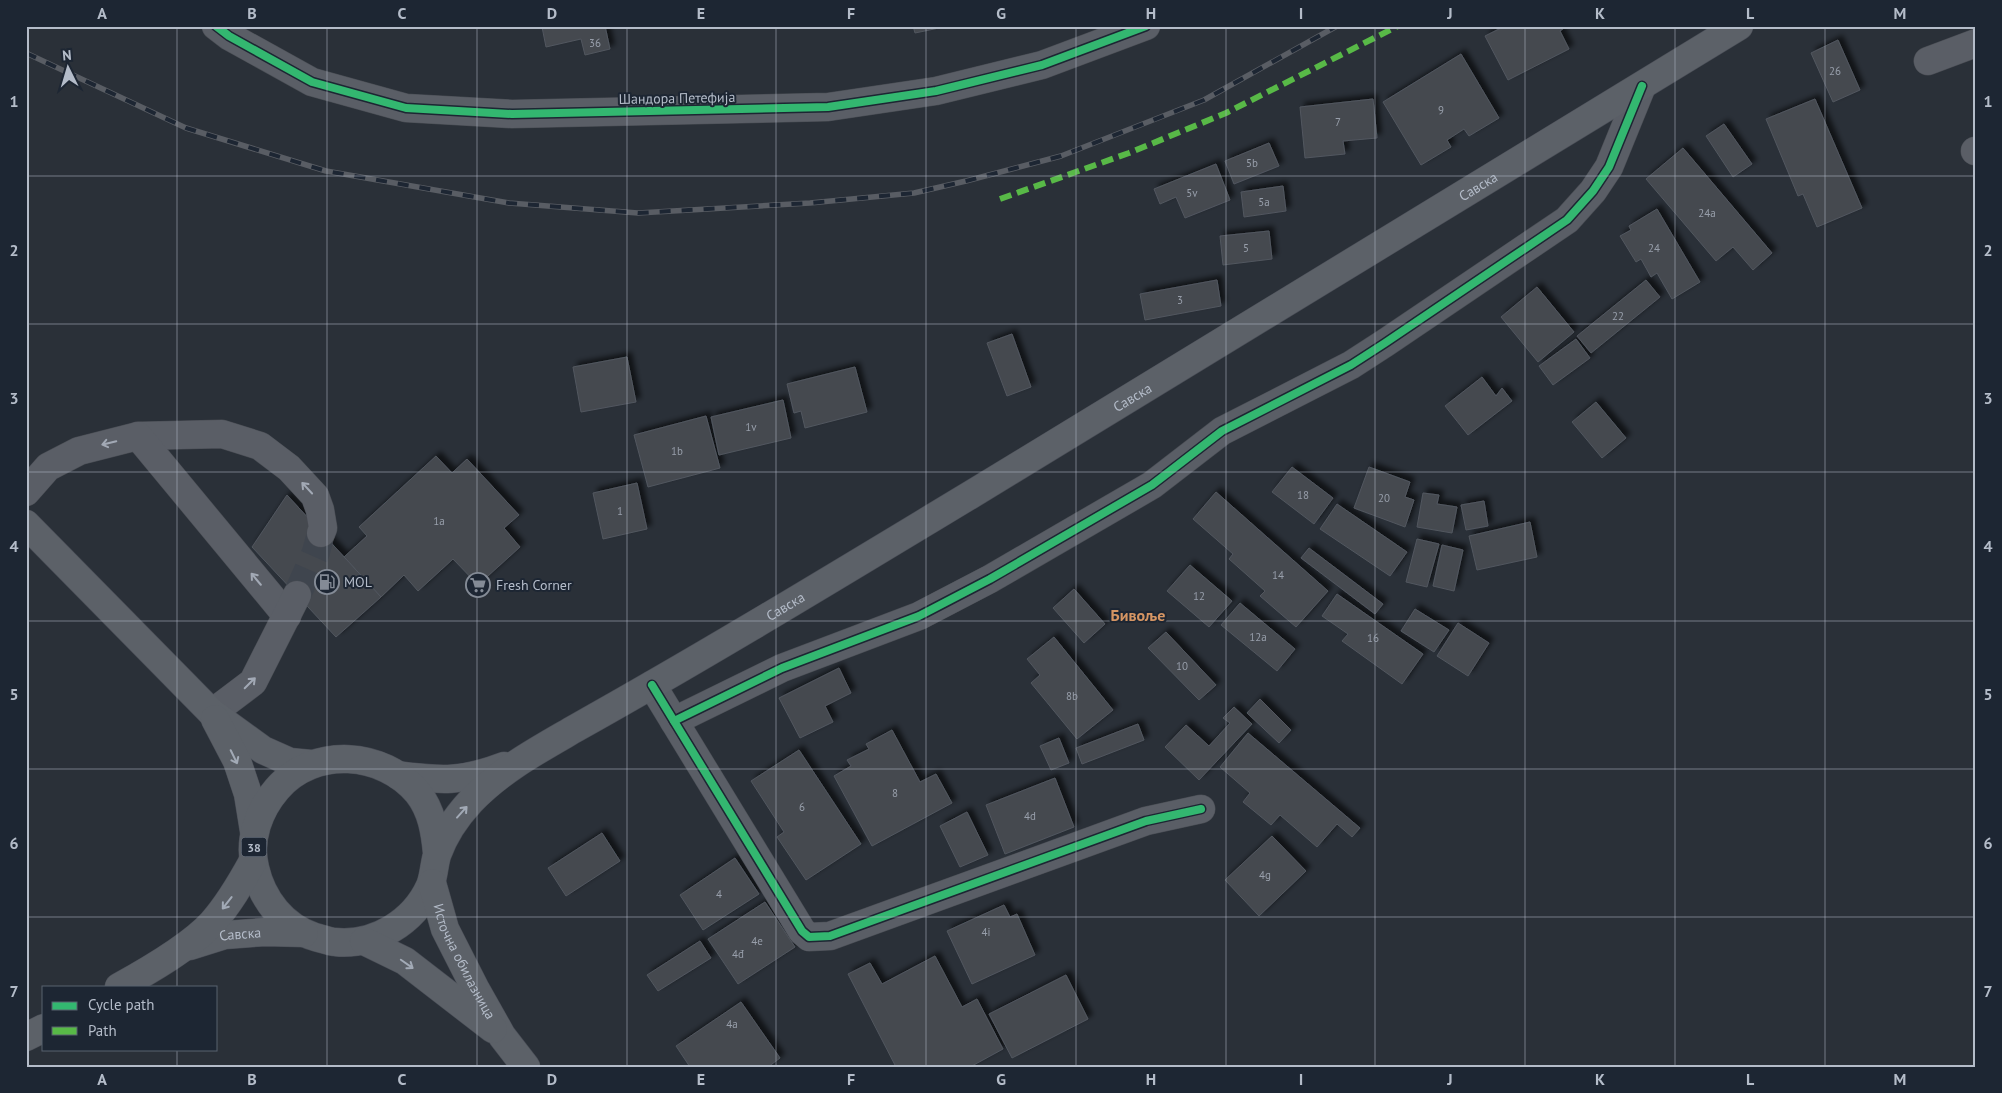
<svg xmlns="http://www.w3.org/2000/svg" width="2002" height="1093" viewBox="0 0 2002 1093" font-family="'PT Sans',sans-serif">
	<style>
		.building { fill: #444950; stroke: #52575f; filter: url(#shadow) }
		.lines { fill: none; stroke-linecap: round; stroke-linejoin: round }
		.minor-tunnel { stroke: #3f454e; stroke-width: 28; stroke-dasharray: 28 14; stroke-linecap: butt }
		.minor-casing { stroke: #484c53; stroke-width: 29 }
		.major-casing { stroke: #484c55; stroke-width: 29 }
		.minor { stroke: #5a5e66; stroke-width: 28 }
		.major { stroke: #5c6168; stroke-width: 28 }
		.rail-casing { stroke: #595d64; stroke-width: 5.5 }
		.rail { stroke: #1d2633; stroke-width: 4; stroke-dasharray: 11; stroke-linecap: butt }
		.quiet { stroke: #58b947; stroke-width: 6; stroke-dasharray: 12 6; stroke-linecap: butt }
		.cycleway-casing { stroke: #1d2633; stroke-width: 11 }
		.cycleway { stroke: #33b770; stroke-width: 8 }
		.oneway { stroke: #a2a9b5 }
		.oneway2 { stroke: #a2aab6 }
		.grid { fill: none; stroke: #b4bcc9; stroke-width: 1; stroke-opacity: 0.55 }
		.labels { text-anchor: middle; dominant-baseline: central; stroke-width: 4; stroke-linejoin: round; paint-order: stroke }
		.number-label { font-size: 11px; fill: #989fab }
		.shield { fill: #1d2633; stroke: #878f9c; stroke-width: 1 }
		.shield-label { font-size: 12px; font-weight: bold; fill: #b4bcc9 }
		.street-label { font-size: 14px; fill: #b4bcc9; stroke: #1d2633 }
		.poi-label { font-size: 14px; fill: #b4bcc9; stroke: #1d2633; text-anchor: start }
		.quarter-label { font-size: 16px; font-weight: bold; fill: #d59563; stroke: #1d2633 }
		.neatline { fill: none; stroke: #b4bcc9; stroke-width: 2 }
		.grid-label { font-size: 16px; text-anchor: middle; font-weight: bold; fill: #b4bcc9 }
	</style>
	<defs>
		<filter id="shadow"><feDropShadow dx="4.5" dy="-4.5" stdDeviation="2.5" flood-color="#0009"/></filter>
	</defs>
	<rect width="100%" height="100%" fill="#2a3038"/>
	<!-- building -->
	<g class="building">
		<path d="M605,26L610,49L585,55L581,39L546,47L542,27Z"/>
		<path d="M913,26H938L939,28L915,33Z"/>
		<path d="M1505,26H1567L1560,31L1569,49L1508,80L1485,36Z"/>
		<path d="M1838,40L1860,90L1833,102L1811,53Z"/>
		<path d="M1461,54L1499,118L1469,136L1464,129L1447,140L1451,147L1421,165L1383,102Z"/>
		<path d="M1373,99L1377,138L1343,141L1345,154L1305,158L1300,107Z"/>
		<path d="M1815,99L1862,208L1817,227L1803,194L1798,196L1766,119Z"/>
		<path d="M1724,124L1752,164L1733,177L1706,136Z"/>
		<path d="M1269,143L1279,166L1234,184L1225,161Z"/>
		<path d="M1683,148L1772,253L1753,270L1733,247L1716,261L1646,179Z"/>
		<path d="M1216,164L1230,200L1185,218L1176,197L1160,204L1154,189Z"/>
		<path d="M1283,186L1286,211L1244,217L1241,192Z"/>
		<path d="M1657,209L1700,282L1672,299L1657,273L1651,277L1641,259L1636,262L1620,236L1631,230L1629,226Z"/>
		<path d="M1269,231L1272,259L1223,265L1220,236Z"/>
		<path d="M1217,280L1221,306L1145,320L1140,294Z"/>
		<path d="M1646,280L1660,297L1591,353L1577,336Z"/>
		<path d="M1537,287L1574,332L1538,362L1501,317Z"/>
		<path d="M1012,334L1031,387L1007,396L987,343Z"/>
		<path d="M1576,339L1590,358L1553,385L1539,366Z"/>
		<path d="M627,357L636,402L581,412L573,367Z"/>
		<path d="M855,367L867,412L805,428L801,411L794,413L787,384Z"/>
		<path d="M1482,377L1496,396L1502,388L1512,401L1468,435L1445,406Z"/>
		<path d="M783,400L791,438L719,455L711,417Z"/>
		<path d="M1596,402L1626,438L1602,458L1572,422Z"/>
		<path d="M706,416L720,468L648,487L634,435Z"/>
		<path d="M436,456L452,473L467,459L519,515L504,528L520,547L478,585L453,559L418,591L404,575L381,597L344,557L367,536L359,527Z"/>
		<path d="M1292,467L1333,498L1314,524L1272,492Z"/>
		<path d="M1369,467L1410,482L1405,497L1414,500L1405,527L1354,508Z"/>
		<path d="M637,483L647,529L603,539L593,493Z"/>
		<path d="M1216,492L1328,591L1296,627L1260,596L1265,591L1229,559L1233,554L1193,519Z"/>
		<path d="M1423,493L1439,495L1437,504L1457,507L1452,533L1417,527Z"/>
		<path d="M287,495L381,597L336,637L252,547Z"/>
		<path d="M1484,501L1488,526L1466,530L1461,505Z"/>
		<path d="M1337,504L1407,552L1390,576L1320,529Z"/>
		<path d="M1530,522L1537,557L1477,570L1469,536Z"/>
		<path d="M1417,539L1439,544L1427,587L1406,582Z"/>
		<path d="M1442,545L1463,550L1454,591L1433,586Z"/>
		<path d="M1309,548L1383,604L1375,614L1301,558Z"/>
		<path d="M1190,565L1232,601L1209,627L1167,591Z"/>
		<path d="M1074,589L1105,624L1084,643L1053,608Z"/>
		<path d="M1337,594L1423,654L1402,684L1342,641L1348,634L1322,616Z"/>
		<path d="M1240,603L1295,649L1277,671L1221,625Z"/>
		<path d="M1415,609L1449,630L1434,652L1401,631Z"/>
		<path d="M1458,623L1489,643L1468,676L1437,656Z"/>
		<path d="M1166,632L1216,685L1199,700L1148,648Z"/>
		<path d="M1054,637L1113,710L1077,739L1031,683L1040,675L1027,659Z"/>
		<path d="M839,668L851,693L825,706L833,722L800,738L779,698Z"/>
		<path d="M1260,699L1291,730L1279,743L1247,713Z"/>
		<path d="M1234,707L1252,724L1199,780L1165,747L1186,725L1209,746L1230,723L1223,718Z"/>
		<path d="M1138,724L1144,740L1082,764L1076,748Z"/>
		<path d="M892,730L920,782L936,774L952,803L872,846L834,776L851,766L847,760L869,749L866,744Z"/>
		<path d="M1248,733L1360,828L1352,837L1337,824L1317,847L1280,815L1271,825L1243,802L1250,793L1220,767Z"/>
		<path d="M1059,738L1069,763L1051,770L1040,746Z"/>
		<path d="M799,750L861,844L806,880L777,837L784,832L751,781Z"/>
		<path d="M1055,778L1074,827L1005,854L986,805Z"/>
		<path d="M967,812L988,855L960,867L940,826Z"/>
		<path d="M602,833L620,861L566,896L548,868Z"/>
		<path d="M1272,836L1306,871L1259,916L1225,880Z"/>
		<path d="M735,858L759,894L703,930L680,895Z"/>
		<path d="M765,902L795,947L738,984L708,939Z"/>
		<path d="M1004,905L1010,917L1017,914L1035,955L972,984L947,931Z"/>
		<path d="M700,941L711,958L658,991L647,975Z"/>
		<path d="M935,956L962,1007L977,999L1003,1049L970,1067H896L848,974L870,963L882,984Z"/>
		<path d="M1066,975L1088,1019L1012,1058L989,1014Z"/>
		<path d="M741,1002L780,1058L768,1067H690L676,1046Z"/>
	</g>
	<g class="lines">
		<!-- minor-tunnel -->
		<path class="minor-tunnel" d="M297,595L316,552L321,533"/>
		<defs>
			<g id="minor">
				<path d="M216,26L229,36L312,82L406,108L512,114L828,107L936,91L1042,65L1146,26"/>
				<path d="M1928,61L1976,43"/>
				<path d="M1975,151H1976"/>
				<path d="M138,436L222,434L260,446L289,468L315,496L320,510L323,528L321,533"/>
				<path d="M26,492L48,467L79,451L138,436L287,616"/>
				<path d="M652,685L802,931L809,937L830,936L1146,821L1201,809"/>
				<path d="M212,713L253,682L297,595"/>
				<path d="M674,721L782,668L919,616L990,579L1152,485L1222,431L1351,365L1385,343L1567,220L1593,191L1609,167L1642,86"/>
			</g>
			<g id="major">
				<path d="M26,524L212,713L263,750L290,762L311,764"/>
				<path d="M215,719L237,761L248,794L254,831"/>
				<path d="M398,775C441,781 462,782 504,766"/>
				<path id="s1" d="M437,853C435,832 432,811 418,793C383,751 314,746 277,789C259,810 248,839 255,868C262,899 283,927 315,937C319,938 331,942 335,942C375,946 414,922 430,886C434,876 434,865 437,855C444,835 457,816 471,801C502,769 538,750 576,728C710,653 841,573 972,494C1229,340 1484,183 1739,26"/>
				<path id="s2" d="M432,883L445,929L475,988L502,1036L526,1067"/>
				<path d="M364,941L405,961L493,1029"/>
				<path id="s3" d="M190,946L225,935L265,932L304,933"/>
				<path d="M119,987C148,971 190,947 212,923C229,904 241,883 253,861"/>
				<path d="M26,1037L44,1028"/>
			</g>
		</defs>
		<!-- minor casing -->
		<use href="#minor" class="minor-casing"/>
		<!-- major casing -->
		<use href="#major" class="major-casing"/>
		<!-- minor -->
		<use href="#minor" class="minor"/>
		<!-- major -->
		<use href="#major" class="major"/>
		<defs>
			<path id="rail" d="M26,53L186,128L326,171L509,203L638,213L810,203L914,193L966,181L1061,156L1204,100L1337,26"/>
		</defs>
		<!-- rail casing -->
		<use href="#rail" class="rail-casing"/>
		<!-- rail -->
		<use href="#rail" class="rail"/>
		<!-- quiet -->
		<path class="quiet" d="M1000,199L1129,153L1226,113L1398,26"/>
		<defs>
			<g id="cycleway">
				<path d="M216,26L229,36L312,82L406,108L512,114L828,107L936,91L1042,65L1146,26"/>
				<path d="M652,685L802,931L809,937L830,936L1146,821L1201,809"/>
				<path d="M674,721L782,668L919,616L990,579L1152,485L1222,431L1351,365L1385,343L1567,220L1593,191L1609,167L1642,86"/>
			</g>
		</defs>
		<!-- cycleway casing -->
		<use href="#cycleway" class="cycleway-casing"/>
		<!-- cycleway -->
		<use href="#cycleway" class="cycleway"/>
	</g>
	<!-- one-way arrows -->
	<defs><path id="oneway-shaft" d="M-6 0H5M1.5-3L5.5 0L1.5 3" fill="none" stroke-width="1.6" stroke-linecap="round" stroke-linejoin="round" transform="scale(1.25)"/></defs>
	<g class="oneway">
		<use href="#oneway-shaft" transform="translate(109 443) rotate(166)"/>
		<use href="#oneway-shaft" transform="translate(307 488) rotate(-133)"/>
		<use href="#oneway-shaft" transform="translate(256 579) rotate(-130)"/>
		<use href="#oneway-shaft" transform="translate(250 683) rotate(-45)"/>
	</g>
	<g class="oneway2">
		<use href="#oneway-shaft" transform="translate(234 757) rotate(64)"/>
		<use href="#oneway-shaft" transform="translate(462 812) rotate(-48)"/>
		<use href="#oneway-shaft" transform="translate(227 903) rotate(128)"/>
		<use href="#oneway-shaft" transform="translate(407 964) rotate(35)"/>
	</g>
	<!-- grid -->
	<path class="grid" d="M177,26V987M327,26V1067M477,26V1067M627,26V1067M776,26V1067M926,26V1067M1076,26V1067M1226,26V1067M1375,26V1067M1525,26V1067M1675,26V1067M1825,26V1067M26,176H1976M26,324H1976M26,472H1976M26,621H1976M26,769H1976M26,917H1976M177,1049V1067"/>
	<!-- icons -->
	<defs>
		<symbol id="fuel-ring" viewBox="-11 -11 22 22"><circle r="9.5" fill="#1d2633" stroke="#848b96" stroke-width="1.5"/><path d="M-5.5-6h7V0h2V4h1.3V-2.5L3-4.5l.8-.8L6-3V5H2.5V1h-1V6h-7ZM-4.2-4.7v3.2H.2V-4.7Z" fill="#848b96"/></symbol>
		<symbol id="supermarket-ring" viewBox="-11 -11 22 22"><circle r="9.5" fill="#1d2633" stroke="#848b96" stroke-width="1.5"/><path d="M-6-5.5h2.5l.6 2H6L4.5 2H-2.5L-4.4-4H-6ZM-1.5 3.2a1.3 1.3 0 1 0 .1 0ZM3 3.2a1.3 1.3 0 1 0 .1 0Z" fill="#848b96"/></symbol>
	</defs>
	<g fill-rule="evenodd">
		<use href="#fuel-ring" x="313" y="568" width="28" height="28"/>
		<use href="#supermarket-ring" x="464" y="571" width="28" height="28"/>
	</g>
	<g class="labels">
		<!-- number labels -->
		<g class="number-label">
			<text x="595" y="43">36</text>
			<text x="1835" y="71">26</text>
			<text x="1441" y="110">9</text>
			<text x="1338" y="122">7</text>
			<text x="1252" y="163">5b</text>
			<text x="1192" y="193">5v</text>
			<text x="1264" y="202">5a</text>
			<text x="1707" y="213">24a</text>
			<text x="1246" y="248">5</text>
			<text x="1654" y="248">24</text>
			<text x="1180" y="300">3</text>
			<text x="1618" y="316">22</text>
			<text x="751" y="427">1v</text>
			<text x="677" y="451">1b</text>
			<text x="1303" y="495">18</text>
			<text x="1384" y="498">20</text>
			<text x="620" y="511">1</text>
			<text x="439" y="521">1a</text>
			<text x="1278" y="575">14</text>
			<text x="1199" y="596">12</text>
			<text x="1258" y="637">12a</text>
			<text x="1373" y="638">16</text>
			<text x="1182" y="666">10</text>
			<text x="1072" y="696">8b</text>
			<text x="895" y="793">8</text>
			<text x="802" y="807">6</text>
			<text x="1030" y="816">4d</text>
			<text x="1265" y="875">4g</text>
			<text x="719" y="894">4</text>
			<text x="986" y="932">4i</text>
			<text x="757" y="941">4e</text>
			<text x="738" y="954">4đ</text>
			<text x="732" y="1024">4a</text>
		</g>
		<!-- shield labels -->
		<rect class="shield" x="241.5" y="837.5" width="25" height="19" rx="4"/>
		<g class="shield-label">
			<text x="254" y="847">38</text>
		</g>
		<!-- street labels -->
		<g class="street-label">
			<text transform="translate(677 98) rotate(-1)">Шандора Петефија</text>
			<text stroke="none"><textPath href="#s1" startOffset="1819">Савска</textPath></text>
			<text stroke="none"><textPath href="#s1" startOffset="1414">Савска</textPath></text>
			<text stroke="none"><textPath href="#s1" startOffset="1009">Савска</textPath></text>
			<text stroke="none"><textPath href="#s3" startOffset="52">Савска</textPath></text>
			<text stroke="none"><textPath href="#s2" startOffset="85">Источна обилазница</textPath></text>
		</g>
		<!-- poi labels -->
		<g class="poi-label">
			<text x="344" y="582">MOL</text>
			<text x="496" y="585">Fresh Corner</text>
		</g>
		<!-- quarter labels -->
		<g class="quarter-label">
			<text x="1138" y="615">Бивоље</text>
		</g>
	</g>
	<!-- border -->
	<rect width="2002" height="1093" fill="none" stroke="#1d2633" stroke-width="55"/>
	<!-- legend -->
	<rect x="42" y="986" width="175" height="65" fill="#1d2633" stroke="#59626f"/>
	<rect x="52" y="1002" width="25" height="8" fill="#33b770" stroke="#59626f"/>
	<text x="88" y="1010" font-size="15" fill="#b4bcc9">Cycle path</text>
	<rect x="52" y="1027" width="25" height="8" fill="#58b947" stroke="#59626f"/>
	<text x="88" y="1036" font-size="15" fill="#b4bcc9">Path</text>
	<!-- north arrow -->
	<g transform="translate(68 68) rotate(355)" stroke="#1d2633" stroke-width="4" paint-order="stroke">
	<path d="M0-4L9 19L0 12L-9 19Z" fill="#b4bcc9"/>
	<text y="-8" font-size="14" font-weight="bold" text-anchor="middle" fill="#b4bcc9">N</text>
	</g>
	<rect x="28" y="28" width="1946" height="1038" class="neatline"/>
	<g class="grid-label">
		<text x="102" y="19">A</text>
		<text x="252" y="19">B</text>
		<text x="402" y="19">C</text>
		<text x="552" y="19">D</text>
		<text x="701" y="19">E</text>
		<text x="851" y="19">F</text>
		<text x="1001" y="19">G</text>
		<text x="1151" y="19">H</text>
		<text x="1301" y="19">I</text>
		<text x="1450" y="19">J</text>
		<text x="1600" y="19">K</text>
		<text x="1750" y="19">L</text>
		<text x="1900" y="19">M</text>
		<text x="14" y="107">1</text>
		<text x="1988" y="107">1</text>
		<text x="14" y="256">2</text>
		<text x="1988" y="256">2</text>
		<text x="14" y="404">3</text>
		<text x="1988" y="404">3</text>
		<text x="14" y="552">4</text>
		<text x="1988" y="552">4</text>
		<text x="14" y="700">5</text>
		<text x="1988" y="700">5</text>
		<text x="14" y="849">6</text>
		<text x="1988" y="849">6</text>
		<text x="14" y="997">7</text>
		<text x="1988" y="997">7</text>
		<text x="102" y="1085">A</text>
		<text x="252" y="1085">B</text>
		<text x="402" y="1085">C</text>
		<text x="552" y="1085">D</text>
		<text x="701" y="1085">E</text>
		<text x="851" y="1085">F</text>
		<text x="1001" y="1085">G</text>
		<text x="1151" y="1085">H</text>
		<text x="1301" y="1085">I</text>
		<text x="1450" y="1085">J</text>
		<text x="1600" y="1085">K</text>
		<text x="1750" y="1085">L</text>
		<text x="1900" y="1085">M</text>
	</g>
</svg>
